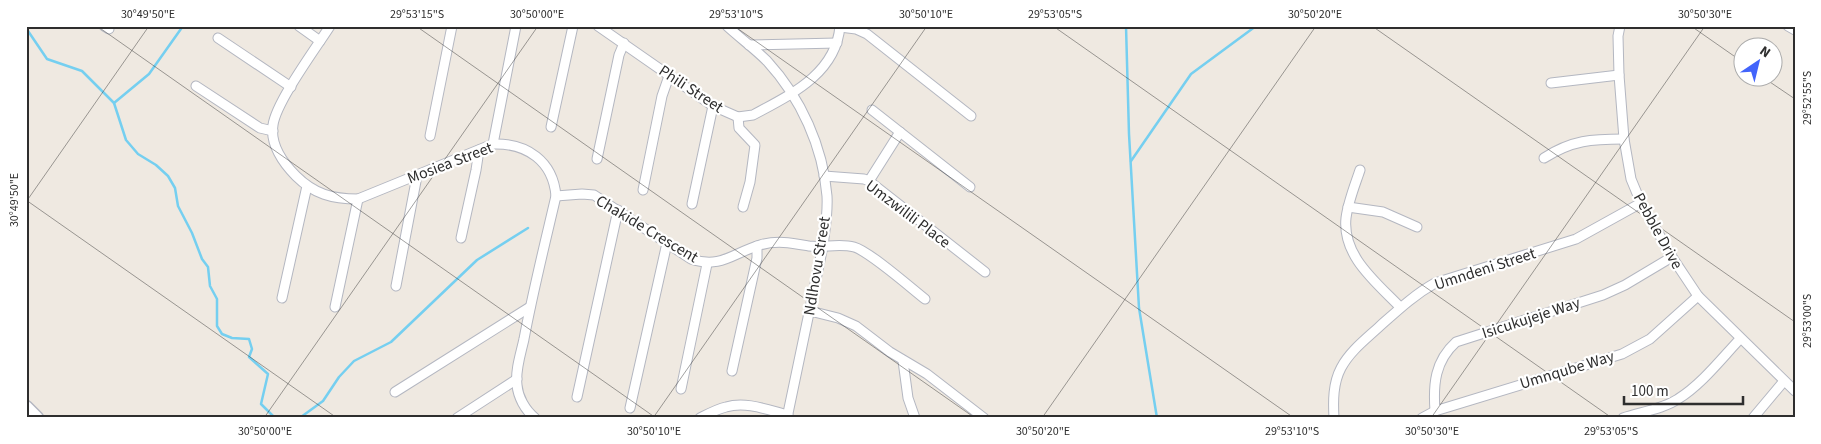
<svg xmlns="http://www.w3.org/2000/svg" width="1821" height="444" viewBox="0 0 1821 444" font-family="'Source Sans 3',sans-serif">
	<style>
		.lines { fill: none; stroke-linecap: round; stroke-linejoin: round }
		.stream { stroke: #75cff0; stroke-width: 2.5 }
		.street-casing { stroke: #b4b7c1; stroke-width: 11 }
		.secondary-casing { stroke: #b4b7c1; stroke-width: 15 }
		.street { stroke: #fff; stroke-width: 9 }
		.secondary { stroke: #fff; stroke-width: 12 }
		.ticks { fill: none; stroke: #2e2e2e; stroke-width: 1; stroke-opacity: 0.45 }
		.labels { text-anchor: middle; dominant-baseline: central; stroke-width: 4.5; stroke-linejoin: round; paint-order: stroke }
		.street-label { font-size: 16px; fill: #2e2e2e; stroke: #fff }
		.neatline { fill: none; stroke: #2e2e2e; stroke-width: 2 }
		.ticks-label { font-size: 12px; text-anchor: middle; fill: #2e2e2e }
	</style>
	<rect width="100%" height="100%" fill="#efe9e1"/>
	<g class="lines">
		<!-- stream -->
		<g class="stream">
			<path d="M1126,26L1129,134L1139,308L1157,418"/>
			<path d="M26,28L47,59L82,71L114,103L126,140L138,154L156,165L168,176L175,188L178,206L192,233L202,259L208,267L210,286L217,299V326L222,334L232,338L249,339L252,349L249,357L268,374L261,404L275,418"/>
			<path d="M114,103L149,74L183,26"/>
			<path d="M1131,161L1191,74L1256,26"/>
			<path d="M301,417L323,401L339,377L354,361L391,342L477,260L528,228"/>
		</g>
		<defs>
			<g id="street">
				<path d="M104,26L109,29"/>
				<path d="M299,26L320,41"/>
				<path d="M330,26C316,48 276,102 273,125C270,144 283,163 296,176C314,194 332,199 358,199L493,144C527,143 553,161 556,196C545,243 533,291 524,339C521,353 515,370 517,385C518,397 525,410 535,418"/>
				<path d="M598,26L713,106L738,117L753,115C790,95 836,74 840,26"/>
				<path d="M727,26C740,38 755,49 767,61C801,98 823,147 827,196C828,213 825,230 823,246L787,418"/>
				<path d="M1620,26L1618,36L1619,75L1624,139L1631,179L1641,203L1672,257L1698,296L1795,391"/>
				<path d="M1788,26L1795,30"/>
				<path d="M840,27L856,29L867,34L971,116"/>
				<path d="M218,38L291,87"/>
				<path d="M749,45L837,43"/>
				<path d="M1551,83L1619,75"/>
				<path d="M196,86L260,128L273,131"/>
				<path d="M872,110L970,187"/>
				<path d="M738,117L739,128L755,145L750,182L743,207"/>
				<path d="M551,127L573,26"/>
				<path d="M430,136L452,26"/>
				<path d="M493,144L516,26"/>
				<path d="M1544,158C1572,140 1592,139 1624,139"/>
				<path d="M597,159L619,55L624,43"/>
				<path d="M1360,170C1355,185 1348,202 1346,218C1342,256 1376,282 1400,307"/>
				<path d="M824,176L864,179L869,181L985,272"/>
				<path d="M869,181L900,132"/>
				<path d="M643,190L662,96L669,76"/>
				<path d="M556,196L582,194L594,195L691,259C721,269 733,253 760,245C777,240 792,243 809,246C824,248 839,243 854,247C869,251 911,288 925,299"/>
				<path d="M692,204L713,106"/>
				<path d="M1348,207L1383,212L1417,227"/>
				<path d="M461,238L476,170L479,150"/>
				<path d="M396,286L417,176"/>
				<path d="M282,298L307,186"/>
				<path d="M335,307L358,199"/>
				<path d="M810,311L838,318L856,326L890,352L927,374L984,418"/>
				<path d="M903,361L908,398L915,418"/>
				<path d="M732,371L757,258V246"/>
				<path d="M681,389L707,264"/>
				<path d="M395,392L530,307"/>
				<path d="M577,397L618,210"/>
				<path d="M630,408L667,243"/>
				<path d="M1435,411C1433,384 1435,361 1456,342L1603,295L1625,285L1672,257"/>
				<path d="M457,418L517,379"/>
				<path d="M700,418C708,414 717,409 726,407C746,401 768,410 788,415"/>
				<path d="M1334,418C1333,401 1333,383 1341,368C1350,351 1366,339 1380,326C1398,310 1414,295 1435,283L1576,239L1641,203"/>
				<path d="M1422,418L1435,411L1622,354L1650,339L1698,296"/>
				<path d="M1623,418C1641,412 1663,409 1678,399C1702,384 1721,359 1740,339"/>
				<path d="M1753,418L1784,381"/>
			</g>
			<path id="secondary" d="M26,407L37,418"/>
		</defs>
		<!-- street casing -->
		<use href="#street" class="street-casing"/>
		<!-- secondary casing -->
		<use href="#secondary" class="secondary-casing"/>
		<!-- street -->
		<use href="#street" class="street"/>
		<!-- secondary -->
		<use href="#secondary" class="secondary"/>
	</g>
	<!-- ticks -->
	<path class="ticks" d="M97,26L656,418M416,26L975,418M734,26L1294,418M1053,26L1612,418M1372,26L1795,322M1691,26L1744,63M1764,78L1795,99M26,200L337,418M26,202L149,26M264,418L538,26M653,418L927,26M1042,418L1316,26M1431,418L1705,26"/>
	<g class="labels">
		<!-- street labels -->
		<g class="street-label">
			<text transform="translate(691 89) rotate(33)">Phili Street</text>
			<text transform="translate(450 163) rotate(-21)">Mosiea Street</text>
			<text transform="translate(908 214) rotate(37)">Umzwilili Place</text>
			<text transform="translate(647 229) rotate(31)">Chakide Crescent</text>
			<text transform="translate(1658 231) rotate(61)">Pebble Drive</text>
			<text transform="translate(817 266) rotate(-81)">Ndlhovu Street</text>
			<text transform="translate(1485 269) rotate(-18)">Umndeni Street</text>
			<text transform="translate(1531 318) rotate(-18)">Isicukujeje Way</text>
			<text transform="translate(1567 370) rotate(-17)">Umnqube Way</text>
		</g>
	</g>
	<!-- border -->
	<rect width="1821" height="444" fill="none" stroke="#ffffff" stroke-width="55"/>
	<!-- north arrow -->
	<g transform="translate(1758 62) rotate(35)"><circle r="24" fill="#ffffff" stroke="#ababab"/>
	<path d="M0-4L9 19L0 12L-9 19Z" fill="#4264fb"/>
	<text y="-8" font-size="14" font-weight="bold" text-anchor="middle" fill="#2e2e2e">N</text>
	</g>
	<!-- scale -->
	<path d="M1624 396v8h119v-8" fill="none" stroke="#2e2e2e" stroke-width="2.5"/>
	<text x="1631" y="396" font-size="15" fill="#2e2e2e" stroke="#ffffff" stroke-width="4" paint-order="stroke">100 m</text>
	<rect x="28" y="28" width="1766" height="388" class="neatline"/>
	<g class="ticks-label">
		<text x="148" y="18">30°49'50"E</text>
		<text x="417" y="18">29°53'15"S</text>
		<text x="537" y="18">30°50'00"E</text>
		<text x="736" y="18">29°53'10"S</text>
		<text x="926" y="18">30°50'10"E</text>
		<text x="1055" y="18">29°53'05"S</text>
		<text x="1315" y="18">30°50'20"E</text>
		<text x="1705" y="18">30°50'30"E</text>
		<text transform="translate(1807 98) rotate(-90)" y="4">29°52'55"S</text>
		<text transform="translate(14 200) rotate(-90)" y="4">30°49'50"E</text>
		<text transform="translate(1807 321) rotate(-90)" y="4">29°53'00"S</text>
		<text x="265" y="435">30°50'00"E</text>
		<text x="654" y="435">30°50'10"E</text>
		<text x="1043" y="435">30°50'20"E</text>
		<text x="1292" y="435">29°53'10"S</text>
		<text x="1432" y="435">30°50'30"E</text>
		<text x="1611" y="435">29°53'05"S</text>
	</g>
</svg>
